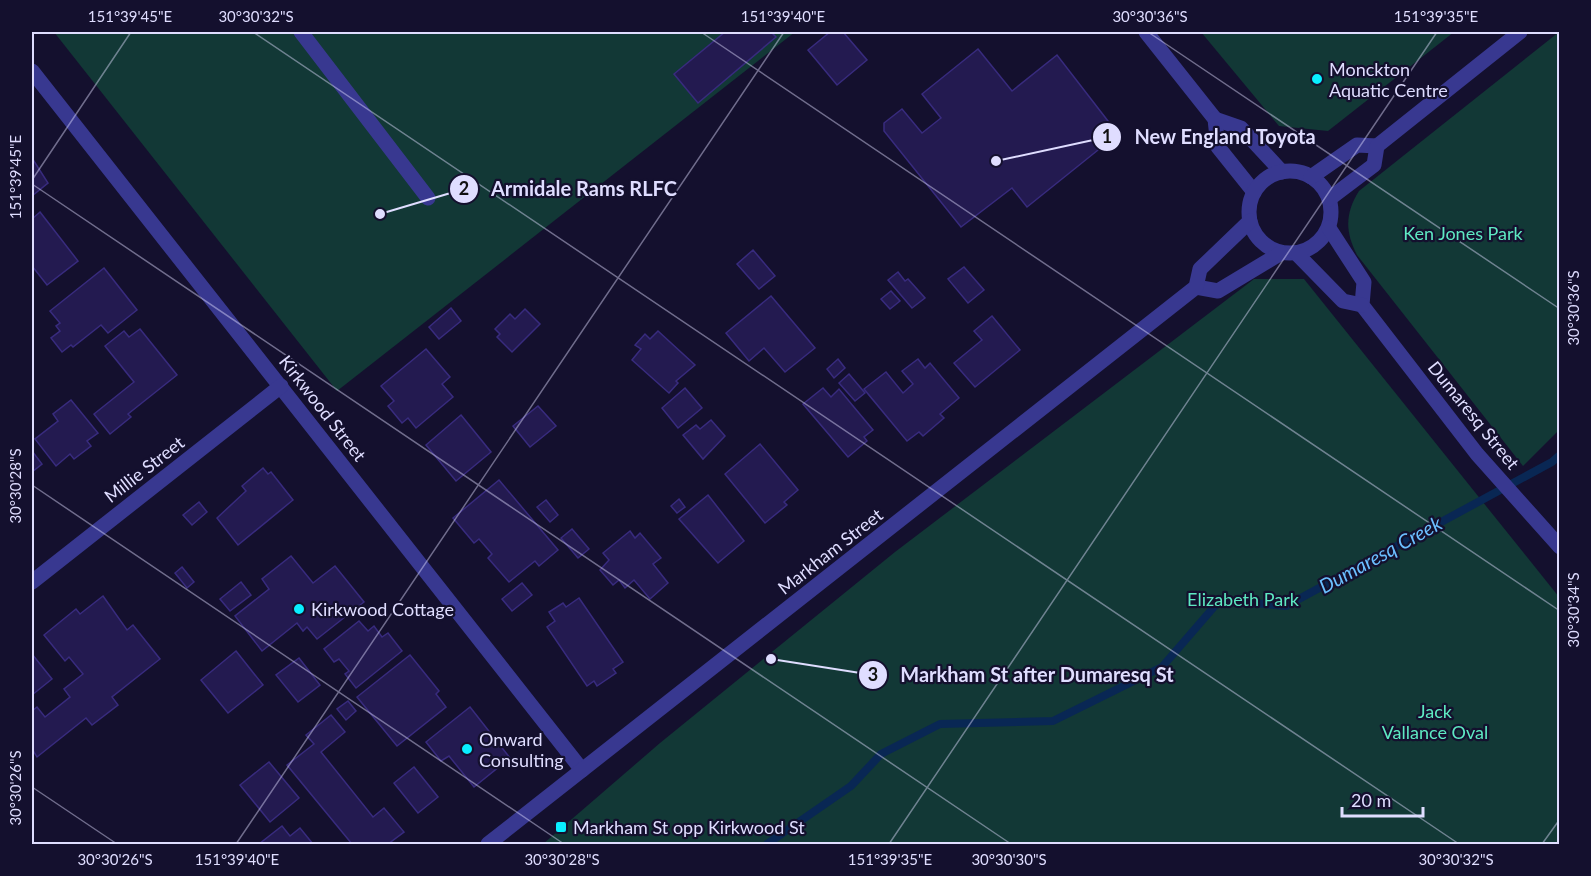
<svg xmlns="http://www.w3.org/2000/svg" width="1591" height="876" viewBox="0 0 1591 876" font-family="Lato,sans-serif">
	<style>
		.green { fill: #123836 }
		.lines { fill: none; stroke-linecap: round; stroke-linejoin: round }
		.stream { stroke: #092754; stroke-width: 8 }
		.building { fill: #231a50; stroke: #382b7e; stroke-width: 1.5 }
		.minor { stroke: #383890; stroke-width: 15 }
		.ticks { fill: none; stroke: #dfddff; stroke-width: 1.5; stroke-opacity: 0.45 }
		.poi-dot { fill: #09eeff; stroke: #14102e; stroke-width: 2 }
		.labels { text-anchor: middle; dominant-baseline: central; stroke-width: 4.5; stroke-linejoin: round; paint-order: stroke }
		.poi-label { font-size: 18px; fill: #dfddff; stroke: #14102e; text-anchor: start }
		.park-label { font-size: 18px; fill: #5ee9c2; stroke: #14102e }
		.street-label { font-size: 18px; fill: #dfddff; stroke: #14102e }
		.water-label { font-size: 20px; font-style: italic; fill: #6bbfff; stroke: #14102e }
		.leader { fill: none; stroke: #dfddff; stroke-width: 2 }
		.callout-dot { fill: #dfddff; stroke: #14102e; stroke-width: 2 }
		.mark-label { font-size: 18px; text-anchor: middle; font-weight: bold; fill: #111 }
		.callout-label { font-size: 20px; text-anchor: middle; font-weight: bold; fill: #dfddff; stroke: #14102e; stroke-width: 4.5; stroke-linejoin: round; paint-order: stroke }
		.neatline { fill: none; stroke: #dfddff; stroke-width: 2 }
		.ticks-label { font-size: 15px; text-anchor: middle; fill: #dfddff }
	</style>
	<rect width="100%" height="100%" fill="#14102e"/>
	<!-- green -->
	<g class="green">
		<path d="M54,32H795L337,391Z"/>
		<path d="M1201,32H1454L1328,131L1279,126Z"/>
		<path d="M1559,32V430L1523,466L1357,255C1345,232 1345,213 1359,191Z"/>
		<path d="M1254,279H1304L1559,597V844H543L660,743L895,552Z"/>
	</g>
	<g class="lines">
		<!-- stream -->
		<path class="stream" d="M767,844L851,786L881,754L940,724L1053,721L1162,667L1220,600L1286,606L1552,462L1560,455"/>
	</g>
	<!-- building -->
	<g class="building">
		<path d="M725,32H771L776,37L698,103L674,74Z"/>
		<path d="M830,32H843L867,60L837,85L808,50Z"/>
		<path d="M978,49L1012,91L1057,55L1118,134L1027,207L1012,188L961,227L884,131V123L902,109L922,133L941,118L922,94Z"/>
		<path d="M32,158L48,183L32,196Z"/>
		<path d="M40,212L78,261L47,285L32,266V219Z"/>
		<path d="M753,250L775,276L759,289L737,264Z"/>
		<path d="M964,267L984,290L968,303L948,279Z"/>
		<path d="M104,268L137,310L108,333L101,325L73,347L71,345L62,352L51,338L60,331L56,326L60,323L50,311Z"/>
		<path d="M898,272L905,281L908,279L925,298L912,308L888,280Z"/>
		<path d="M891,291L900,301L890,309L881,299Z"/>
		<path d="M771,296L815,348L785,372L764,348L749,361L726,333Z"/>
		<path d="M451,308L461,321L439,339L429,327Z"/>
		<path d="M525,309L540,324L512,352L497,337L500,334L495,329L510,314L515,319Z"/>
		<path d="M992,316L1020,350L975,387L954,363L982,340L974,331Z"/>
		<path d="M140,329L177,375L128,414L131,417L110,434L94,414L134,382L105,346L124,331L129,337Z"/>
		<path d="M658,331L695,365L676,381L678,383L669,393L632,360L641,349L635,345L645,334L650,339Z"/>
		<path d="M426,349L450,377L442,384L453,397L416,428L408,418L402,423L388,406L394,401L381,386Z"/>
		<path d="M838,359L845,368L834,378L827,369Z"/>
		<path d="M918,359L925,368L930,363L959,398L940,414L944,418L923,436L919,432L907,441L864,389L886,372L903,393L913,384L902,371Z"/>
		<path d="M849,374L865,393L855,401L839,383Z"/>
		<path d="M685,388L702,408L678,428L662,408Z"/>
		<path d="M823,388L831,397L839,389L873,430L864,437L867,441L848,457L803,404Z"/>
		<path d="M71,400L98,433L87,441L91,446L74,459L70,454L56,466L35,439L58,421L53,414Z"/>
		<path d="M538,406L556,426L530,447L513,426Z"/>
		<path d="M461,415L491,452L456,481L426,445Z"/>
		<path d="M711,420L725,436L703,459L683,435L696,425L700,429Z"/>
		<path d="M760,444L798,490L784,502L787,505L765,523L725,474Z"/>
		<path d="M32,451L42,464L32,472Z"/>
		<path d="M263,468L268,474L271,472L293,500L238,545L217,518L246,491L242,486Z"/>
		<path d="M499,480L558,550L539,566L535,561L509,582L488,558L492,554L479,539L474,543L453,518Z"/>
		<path d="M708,495L744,541L718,563L679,519Z"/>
		<path d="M679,499L685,507L677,513L671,506Z"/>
		<path d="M546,500L558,515L550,522L537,507Z"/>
		<path d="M199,502L207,512L192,525L183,515Z"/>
		<path d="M572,529L589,549L578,558L561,538Z"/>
		<path d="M630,531L635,538L640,533L661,558L653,564L668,583L650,599L634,580L625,588L619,580L613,585L600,570L609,560L603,553Z"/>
		<path d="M291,556L313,583L335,566L364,602L317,639L307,627L303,631L297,623L262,651L235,616L269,589L262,579Z"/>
		<path d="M182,567L194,582L187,588L175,573Z"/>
		<path d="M241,582L251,595L230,611L220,599Z"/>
		<path d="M522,583L532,595L512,611L502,599Z"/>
		<path d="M103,596L127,630L133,625L160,659L112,697L118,705L92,725L86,718L37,757L32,749V711L37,707L45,717L70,697L64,689L83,674L69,657L65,661L44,635L76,609L80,614Z"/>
		<path d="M579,598L623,662L613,669L616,673L597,686L594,681L587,686L547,627L555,621L549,612L563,603L566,607Z"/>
		<path d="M359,621L368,631L374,626L382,637L388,633L402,651L356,688L345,674L349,671L339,659L334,662L324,649Z"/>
		<path d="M236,651L263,685L228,713L201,680Z"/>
		<path d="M32,654L52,679L32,695Z"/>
		<path d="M410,655L439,691L436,694L446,707L397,746L357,697Z"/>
		<path d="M299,658L320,685L298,702L276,675Z"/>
		<path d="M348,701L356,711L346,720L337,709Z"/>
		<path d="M470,707L510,758L474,787L449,756L441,761L426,742Z"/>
		<path d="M331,715L345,732L321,752L373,817L384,808L404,832L388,844H352L287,765L314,744L306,735Z"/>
		<path d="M269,762L299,798L270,822L240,785Z"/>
		<path d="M414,767L438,797L418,813L394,783Z"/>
		<path d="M282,826L290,836L300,828L313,844H259Z"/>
	</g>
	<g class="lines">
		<!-- minor -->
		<g class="minor">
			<path d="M301,32L428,198"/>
			<path d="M1146,32L1215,119L1218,147L1254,192"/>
			<path d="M32,71L582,770"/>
			<path d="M1215,119L1241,128L1282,172"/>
			<circle cx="1290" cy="212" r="41"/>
			<path d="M1311,177L1357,145L1377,146"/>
			<path d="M1329,199L1374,165L1377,146L1520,32"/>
			<path d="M1329,228L1364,282L1362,305L1477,454L1560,547"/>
			<path d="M1296,253L1343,301L1362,305"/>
			<path d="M1196,287L1218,291L1281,253"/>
			<path d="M32,582L281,386"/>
			<path d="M488,844L1196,287L1200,269L1250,221"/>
		</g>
	</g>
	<!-- ticks -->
	<path class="ticks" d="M253,32L1459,844M701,32L1560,611M1148,32L1560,309M32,180L131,32M32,184L1011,844M32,485L564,844M32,787L117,844M236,844L784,32M889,844L1437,32M1542,844L1560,819"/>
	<!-- markers -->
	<g class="poi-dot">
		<circle cx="1317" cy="79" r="6"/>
		<circle cx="299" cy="609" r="6"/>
		<circle cx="467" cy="749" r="6"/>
		<rect x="555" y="821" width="12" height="12" rx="3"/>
	</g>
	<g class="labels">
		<!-- poi labels -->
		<g class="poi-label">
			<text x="1329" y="69">Monckton<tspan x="1329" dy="21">Aquatic Centre</tspan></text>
			<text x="311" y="609">Kirkwood Cottage</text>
			<text x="479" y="739">Onward<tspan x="479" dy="21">Consulting</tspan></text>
			<text x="573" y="827">Markham St opp Kirkwood St</text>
		</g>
		<!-- park labels -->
		<g class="park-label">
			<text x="1463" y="233">Ken Jones Park</text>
			<text x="1243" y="599">Elizabeth Park</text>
			<text x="1435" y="711">Jack<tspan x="1435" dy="21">Vallance Oval</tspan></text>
		</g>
		<!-- street labels -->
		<g class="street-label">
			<text transform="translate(323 408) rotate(52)">Kirkwood Street</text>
			<text transform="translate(1474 415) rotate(51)">Dumaresq Street</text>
			<text transform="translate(144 469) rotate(-38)">Millie Street</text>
			<text transform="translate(830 551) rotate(-38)">Markham Street</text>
		</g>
		<!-- water labels -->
		<g class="water-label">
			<text transform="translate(1380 554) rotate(-29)">Dumaresq Creek</text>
		</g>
	</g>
	<!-- callouts -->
	<path class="leader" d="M996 161L1107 137M380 214L464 189M771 659L873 675"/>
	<g class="callout-dot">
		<circle cx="996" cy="161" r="6"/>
		<circle cx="380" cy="214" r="6"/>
		<circle cx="771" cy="659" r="6"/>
		<circle cx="1107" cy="137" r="15"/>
		<circle cx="464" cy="189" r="15"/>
		<circle cx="873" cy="675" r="15"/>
	</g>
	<g class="mark-label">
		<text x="1107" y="143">1</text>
		<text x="464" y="195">2</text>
		<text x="873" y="681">3</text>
	</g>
	<g class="callout-label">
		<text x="1225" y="144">New England Toyota</text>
		<text x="584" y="196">Armidale Rams RLFC</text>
		<text x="1037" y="682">Markham St after Dumaresq St</text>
	</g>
	<!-- border -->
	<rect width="1591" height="876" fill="none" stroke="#14102e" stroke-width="66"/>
	<!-- scale -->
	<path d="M1342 807v9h81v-9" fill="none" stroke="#dfddff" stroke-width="3"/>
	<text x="1351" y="807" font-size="18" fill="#dfddff" stroke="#14102e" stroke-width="4.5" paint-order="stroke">20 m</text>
	<rect x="33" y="33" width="1525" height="810" class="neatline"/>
	<g class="ticks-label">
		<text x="130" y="22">151°39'45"E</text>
		<text x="256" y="22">30°30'32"S</text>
		<text x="783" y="22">151°39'40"E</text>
		<text x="1150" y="22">30°30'36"S</text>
		<text x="1436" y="22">151°39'35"E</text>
		<text transform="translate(16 177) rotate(-90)" y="5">151°39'45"E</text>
		<text transform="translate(1574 308) rotate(-90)" y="5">30°30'36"S</text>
		<text transform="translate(16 486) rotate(-90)" y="5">30°30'28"S</text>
		<text transform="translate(1574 610) rotate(-90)" y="5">30°30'34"S</text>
		<text transform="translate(16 788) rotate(-90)" y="5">30°30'26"S</text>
		<text x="115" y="865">30°30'26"S</text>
		<text x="237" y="865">151°39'40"E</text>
		<text x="562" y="865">30°30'28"S</text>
		<text x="890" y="865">151°39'35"E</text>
		<text x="1009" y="865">30°30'30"S</text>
		<text x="1456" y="865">30°30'32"S</text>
	</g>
</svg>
